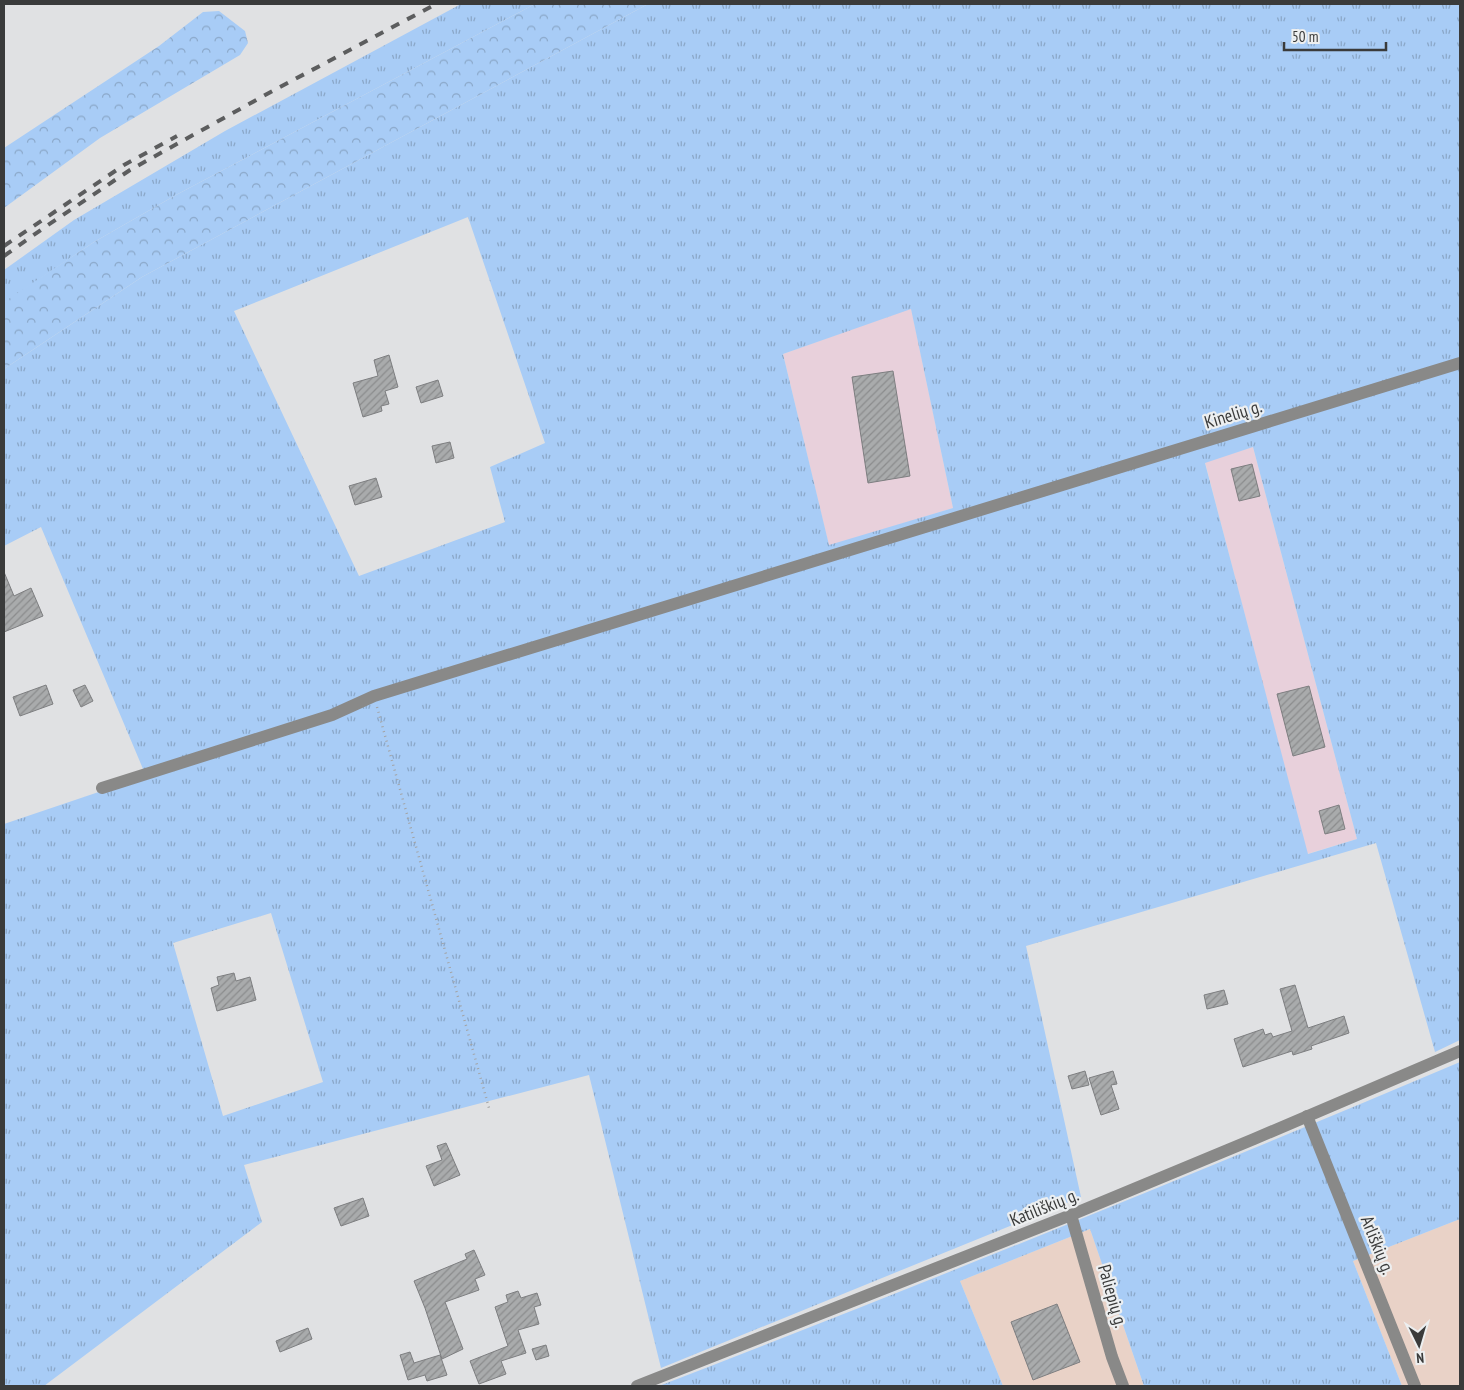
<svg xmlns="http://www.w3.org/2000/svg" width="1464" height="1390" viewBox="0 0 1464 1390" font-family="'PT Sans Narrow',sans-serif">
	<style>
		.commercial { fill: #e9d2c7 }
		.industrial { fill: #e8d0db }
		.grass { fill: url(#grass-tufts); fill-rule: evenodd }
		.forest { fill: url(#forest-crowns) }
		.building { fill: url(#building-hatch); stroke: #7d7e80 }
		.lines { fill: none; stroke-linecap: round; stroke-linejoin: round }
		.path { stroke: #a3a4a6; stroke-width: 2.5; stroke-dasharray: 1 4; stroke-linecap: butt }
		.minor { stroke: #898988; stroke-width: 12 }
		.rail { stroke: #5c5d5e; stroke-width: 4; stroke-dasharray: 9 9; stroke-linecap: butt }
		.labels { text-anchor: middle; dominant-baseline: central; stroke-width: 4.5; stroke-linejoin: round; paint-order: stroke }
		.street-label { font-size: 18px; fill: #3a3b3b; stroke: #edeff0 }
	</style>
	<defs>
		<pattern id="grass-tufts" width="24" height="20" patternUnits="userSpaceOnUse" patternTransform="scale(1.25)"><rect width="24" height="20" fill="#a8ccf6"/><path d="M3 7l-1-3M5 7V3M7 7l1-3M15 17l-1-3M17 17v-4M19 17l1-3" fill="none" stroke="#8aa7c8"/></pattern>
		<pattern id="forest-crowns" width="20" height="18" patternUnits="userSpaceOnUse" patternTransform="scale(1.25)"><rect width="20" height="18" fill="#a8ccf6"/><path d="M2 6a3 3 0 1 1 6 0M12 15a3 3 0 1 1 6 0" fill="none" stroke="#8aa7c8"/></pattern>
		<pattern id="building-hatch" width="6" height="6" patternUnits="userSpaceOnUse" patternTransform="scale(1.25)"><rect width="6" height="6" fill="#a9abac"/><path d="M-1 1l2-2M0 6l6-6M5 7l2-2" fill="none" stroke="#8b8c8d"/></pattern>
	</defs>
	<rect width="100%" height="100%" fill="#e0e1e3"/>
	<!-- commercial -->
	<g class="commercial">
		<path d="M1460,1219V1386H1402L1353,1261Z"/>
		<path d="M1090,1229L1144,1386H1003L960,1281Z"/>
	</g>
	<!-- industrial -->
	<g class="industrial">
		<path d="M911,308L953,508L829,546L783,354Z"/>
		<path d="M1253,447L1357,839L1307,854L1205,462Z"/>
	</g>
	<!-- grass -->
	<g class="grass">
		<path d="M461,4H535L176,195L94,242L4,303V270L74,220L225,131Z"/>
		<path d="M648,4H1460V1040L1435,1052L1376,843L1026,946L1081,1197L661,1368L589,1075L244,1165L262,1222L44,1386H4V824L146,776L41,527L4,546V369L142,277ZM468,217L545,443L490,467L505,522L359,576L234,311ZM911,309L953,508L829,545L783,354ZM1253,447L1357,839L1308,854L1205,463ZM271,913L323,1082L223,1116L173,943Z"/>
		<path d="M1460,1062V1219L1353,1261L1402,1386H1144L1090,1229L960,1281L1003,1386H659C928,1282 1195,1174 1460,1062Z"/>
	</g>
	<!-- forest -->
	<g class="forest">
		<path d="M535,4H648L142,277L4,369V303L7,300L94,242L176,195Z"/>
		<path d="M219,11L245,31L248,43L240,55L100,138L4,208V148L159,46L203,12Z"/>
	</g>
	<!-- building -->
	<g class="building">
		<path d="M389,355L398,387L385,391L389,404L381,406L382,411L363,417L353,383L378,376L374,360Z"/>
		<path d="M893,371L910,476L868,483L852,377Z"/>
		<path d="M438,380L443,396L421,403L416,387Z"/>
		<path d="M450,442L454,458L436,463L432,446Z"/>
		<path d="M1252,464L1260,496L1239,501L1231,469Z"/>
		<path d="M376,478L382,497L355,505L349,486Z"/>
		<path d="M4,572L14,596L31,588L43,616L4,632Z"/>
		<path d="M46,685L53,704L20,716L13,697Z"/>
		<path d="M85,685L93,701L81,707L73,690Z"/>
		<path d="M1309,686L1325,747L1293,756L1277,694Z"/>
		<path d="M1339,805L1345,829L1325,834L1319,811Z"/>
		<path d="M234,973L236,981L250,977L256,1000L217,1011L211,988L219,985L217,977Z"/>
		<path d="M1295,985L1308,1028L1344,1016L1349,1033L1311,1046L1312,1049L1293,1055L1292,1051L1243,1067L1234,1039L1263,1029L1265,1035L1271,1033L1273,1037L1292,1031L1280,989Z"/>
		<path d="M1224,990L1228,1004L1207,1009L1204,995Z"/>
		<path d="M1085,1071L1089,1085L1072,1089L1068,1076Z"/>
		<path d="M1113,1071L1117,1084L1111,1085L1119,1109L1101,1115L1089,1078Z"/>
		<path d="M446,1143L460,1175L434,1186L426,1166L442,1160L437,1146Z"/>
		<path d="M363,1198L369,1216L341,1226L334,1208Z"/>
		<path d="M474,1250L485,1275L475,1279L479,1290L445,1302L463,1349L442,1359L425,1308L414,1281L467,1259L465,1254Z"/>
		<path d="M518,1291L521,1298L537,1293L541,1305L534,1307L539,1324L518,1330L526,1353L501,1361L506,1374L479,1384L470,1361L508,1346L495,1307L508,1302L506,1295Z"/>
		<path d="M1057,1304L1080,1362L1033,1380L1011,1322Z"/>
		<path d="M308,1328L312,1339L280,1352L276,1341Z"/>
		<path d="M546,1345L549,1356L536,1360L532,1349Z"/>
		<path d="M410,1352L414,1363L440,1355L447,1375L427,1381L425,1375L408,1380L400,1355Z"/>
	</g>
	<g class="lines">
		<!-- path -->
		<path class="path" d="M377,707L489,1108"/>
		<!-- minor -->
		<g class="minor">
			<path d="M102,788L332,715L374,696L1460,363"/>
			<path d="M1307,1116L1415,1386"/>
			<path d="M1071,1215L1112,1357L1123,1386"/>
			<path d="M637,1386L1071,1215L1254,1139L1460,1051"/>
		</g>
		<!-- rail -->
		<g class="rail">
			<path d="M4,246L124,165L177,136"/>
			<path d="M4,256L45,227L130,170L267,94L436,4"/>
		</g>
	</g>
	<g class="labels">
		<!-- street labels -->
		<g class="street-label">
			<text transform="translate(1233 414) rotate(-17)">Kinelių g.</text>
			<text transform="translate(1044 1207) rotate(-22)">Katiliškių g.</text>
			<text transform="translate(1378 1245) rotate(68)">Arliškių g.</text>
			<text transform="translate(1113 1296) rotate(74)">Paliepių g.</text>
		</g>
	</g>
	<!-- border -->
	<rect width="1464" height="1390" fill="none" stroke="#3a3b3b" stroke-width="10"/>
	<!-- north arrow -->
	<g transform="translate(1419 1345) rotate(175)" stroke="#edeff0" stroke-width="4" paint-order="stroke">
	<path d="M0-4L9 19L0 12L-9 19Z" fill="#3a3b3b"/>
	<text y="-8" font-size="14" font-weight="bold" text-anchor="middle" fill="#3a3b3b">N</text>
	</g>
	<!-- scale -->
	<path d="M1284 42v8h102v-8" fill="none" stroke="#3a3b3b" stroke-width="2.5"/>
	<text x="1292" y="42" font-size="15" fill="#3a3b3b" stroke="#edeff0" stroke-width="4" paint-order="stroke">50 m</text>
</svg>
